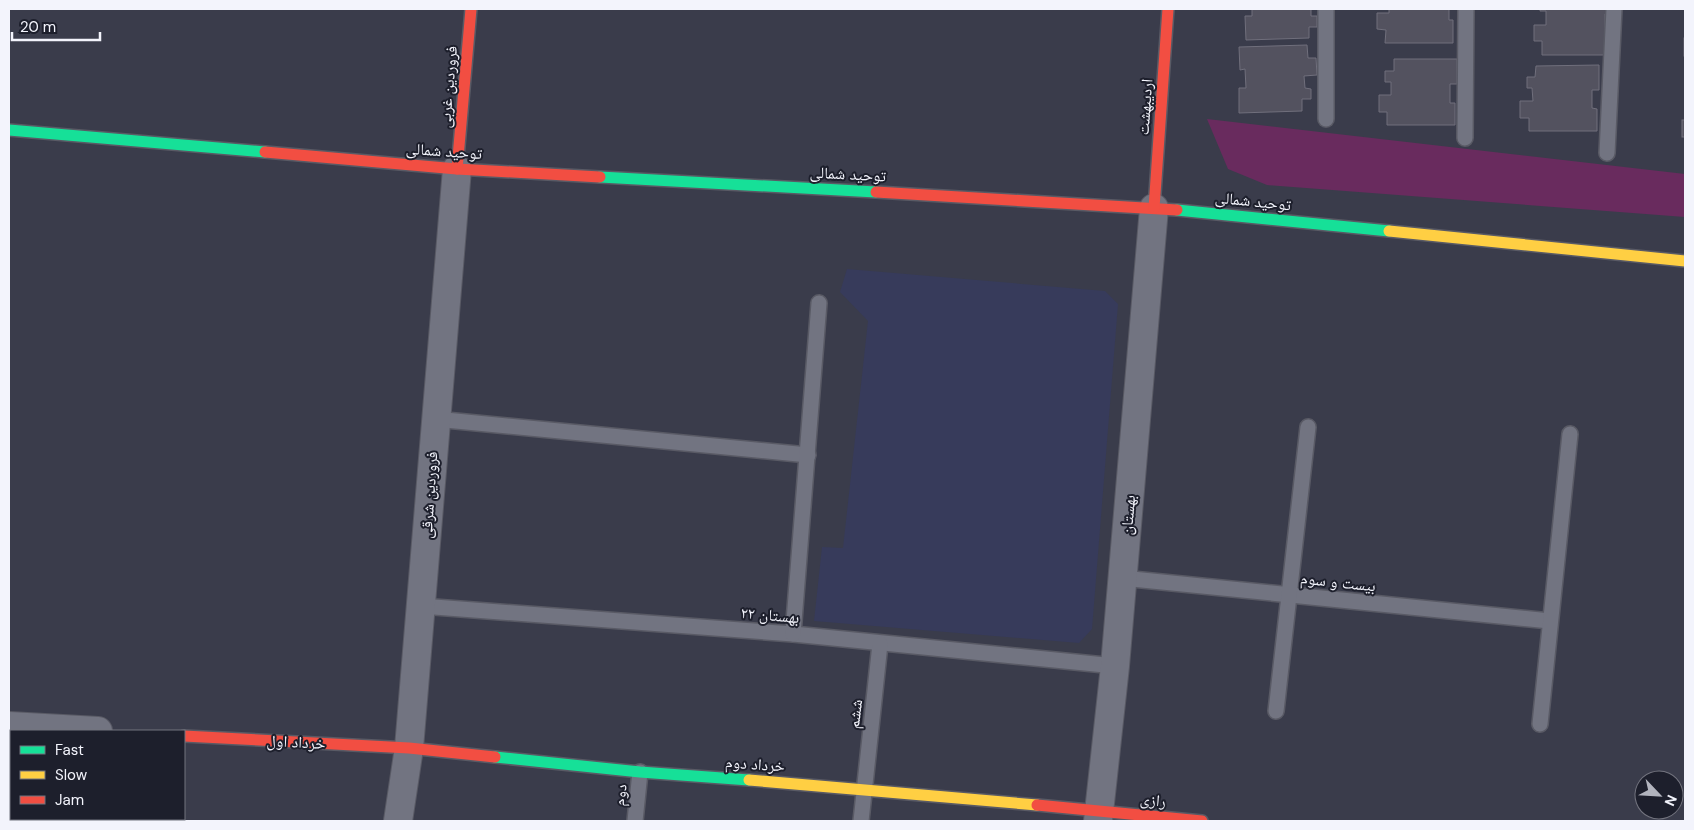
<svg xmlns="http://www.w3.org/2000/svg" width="1694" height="830" viewBox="0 0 1694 830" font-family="'DM Sans','Noto Naskh Arabic',sans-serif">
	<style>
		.built { fill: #373b5b }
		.green { fill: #692b5e }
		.building { fill: #53525f; stroke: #706f7c }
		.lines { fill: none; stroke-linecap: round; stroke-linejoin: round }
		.lane-casing { stroke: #595a65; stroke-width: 18 }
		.street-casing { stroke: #595a65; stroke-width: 30 }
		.fast-casing { stroke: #595a65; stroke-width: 14 }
		.slow-casing { stroke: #595a65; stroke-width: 14 }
		.jam-casing { stroke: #595a65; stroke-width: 14 }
		.lane { stroke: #727481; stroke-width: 15 }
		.street { stroke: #727481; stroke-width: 28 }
		.fast { stroke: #16e098; stroke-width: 11 }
		.slow { stroke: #ffcf43; stroke-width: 11 }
		.jam { stroke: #f24e42; stroke-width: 11 }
		.labels { text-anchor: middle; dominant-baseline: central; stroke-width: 4; stroke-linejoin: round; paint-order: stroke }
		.street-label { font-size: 16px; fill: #f3f4fc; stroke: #1d1f2c }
	</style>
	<rect width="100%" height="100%" fill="#3a3c4b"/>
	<!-- built -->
	<path class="built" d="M847,269L1105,291L1118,304L1092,629L1079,643L814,621L822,547L843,548L868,321L840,292Z"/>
	<!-- green -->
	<path class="green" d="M1207,119L1685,174V217L1267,185L1228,169Z"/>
	<!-- building -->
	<g class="building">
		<path d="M1252,9H1311V16H1317V27H1309V38L1246,40L1245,16H1252Z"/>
		<path d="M1389,9H1449V20H1453V43H1385L1386,30L1377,29V13H1389Z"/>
		<path d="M1540,9H1612V14H1605V33L1610,32V55H1542V41H1534V25H1546V11H1540Z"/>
		<rect x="1684" y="38" width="1" height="18"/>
		<path d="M1307,45L1308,58H1316L1317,75L1304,76L1305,88L1311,89V99H1302V111L1239,113V88H1246L1245,69L1240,70L1239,47Z"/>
		<path d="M1394,59H1457V84H1450V103H1455V125H1387V112H1379V95H1391V82H1385V71H1394Z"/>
		<path d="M1599,65V90H1592V108L1597,109V131H1529V118H1520V101H1533L1532,88H1527V77H1535L1536,66Z"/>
		<rect x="1682" y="120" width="3" height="17"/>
	</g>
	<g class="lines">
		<defs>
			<g id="lane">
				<path d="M1326,9V119"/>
				<path d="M1465,138L1466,9"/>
				<path d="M1607,153L1614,9"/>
				<path d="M435,419L808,455"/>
				<path d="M1122,578L1550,621"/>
				<path d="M421,606L793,634L1115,666"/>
				<path d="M793,634L819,303"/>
				<path d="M1276,711L1308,427"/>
				<path d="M1540,724L1570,434"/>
				<path d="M635,821L640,772"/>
				<path d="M861,821L880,644"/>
			</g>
			<g id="street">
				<path d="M9,726L98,731"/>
				<path d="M398,821L409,748L457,169"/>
				<path d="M1098,821L1115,666L1154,208"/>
			</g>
			<g id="fast">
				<path d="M9,130L265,152"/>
				<path d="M600,177L876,192"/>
				<path d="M1177,210L1389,231"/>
				<path d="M495,757L640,772L749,780"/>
			</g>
			<g id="slow">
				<path d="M1389,231L1685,261"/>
				<path d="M749,780L1037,805"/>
			</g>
			<g id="jam">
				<path d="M265,152L457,169L600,177"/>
				<path d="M457,169L471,9"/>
				<path d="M876,192L1177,210"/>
				<path d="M1154,208L1168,9"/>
				<path d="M184,736L409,748L495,757"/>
				<path d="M1037,805L1202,821"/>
			</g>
		</defs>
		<!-- lane casing -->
		<use href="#lane" class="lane-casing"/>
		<!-- street casing -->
		<use href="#street" class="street-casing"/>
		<!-- fast casing -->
		<use href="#fast" class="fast-casing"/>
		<!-- slow casing -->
		<use href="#slow" class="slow-casing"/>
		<!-- jam casing -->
		<use href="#jam" class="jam-casing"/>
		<!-- lane -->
		<use href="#lane" class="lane"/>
		<!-- street -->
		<use href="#street" class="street"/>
		<!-- fast -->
		<use href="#fast" class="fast"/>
		<!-- slow -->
		<use href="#slow" class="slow"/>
		<!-- jam -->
		<use href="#jam" class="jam"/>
	</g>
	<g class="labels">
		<!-- street labels -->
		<g class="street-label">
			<text transform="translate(448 87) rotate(-85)">فروردین غربی</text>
			<text transform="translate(1145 107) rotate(-86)">اردیبهشت</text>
			<text transform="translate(444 151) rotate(4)">توحید شمالی</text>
			<text transform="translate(848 174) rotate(3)">توحید شمالی</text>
			<text transform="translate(1253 201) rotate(6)">توحید شمالی</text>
			<text transform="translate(429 495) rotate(-86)">فروردین شرقی</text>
			<text transform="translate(1128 515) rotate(-85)">بهستان</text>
			<text transform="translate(1338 582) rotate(6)">بیست و سوم</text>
			<text transform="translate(770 615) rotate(5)">بهستان ۲۲</text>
			<text transform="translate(855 714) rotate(-83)">ششم</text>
			<text transform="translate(296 742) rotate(3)">خرداد اول</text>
			<text transform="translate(755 764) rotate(4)">خرداد دوم</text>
			<text transform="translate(620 795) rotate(-84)">دوم</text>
			<text transform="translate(1153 800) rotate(6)">رازی</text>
		</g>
	</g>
	<!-- border -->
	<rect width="1694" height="830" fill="none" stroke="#f3f4fc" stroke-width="20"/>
	<!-- legend -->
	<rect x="10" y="730" width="175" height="90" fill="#1d1f2c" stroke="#73747f"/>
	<rect x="20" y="746" width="25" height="8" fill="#16e098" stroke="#73747f"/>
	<text x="55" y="755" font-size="15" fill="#f3f4fc">Fast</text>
	<rect x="20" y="771" width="25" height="8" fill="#ffcf43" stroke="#73747f"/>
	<text x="55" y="780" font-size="15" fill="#f3f4fc">Slow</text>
	<rect x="20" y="796" width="25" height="8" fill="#f24e42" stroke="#73747f"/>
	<text x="55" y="805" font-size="15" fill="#f3f4fc">Jam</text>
	<!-- north arrow -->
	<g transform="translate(1659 795) rotate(115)"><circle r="24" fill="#1d1f2c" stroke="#73747f"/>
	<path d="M0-4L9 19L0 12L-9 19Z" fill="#b2b4be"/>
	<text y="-8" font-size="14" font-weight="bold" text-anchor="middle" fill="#f3f4fc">N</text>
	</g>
	<!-- scale -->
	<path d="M12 32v8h88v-8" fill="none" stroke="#f3f4fc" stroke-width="2.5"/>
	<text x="20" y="32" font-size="15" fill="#f3f4fc" stroke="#1d1f2c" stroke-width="4" paint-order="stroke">20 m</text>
</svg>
